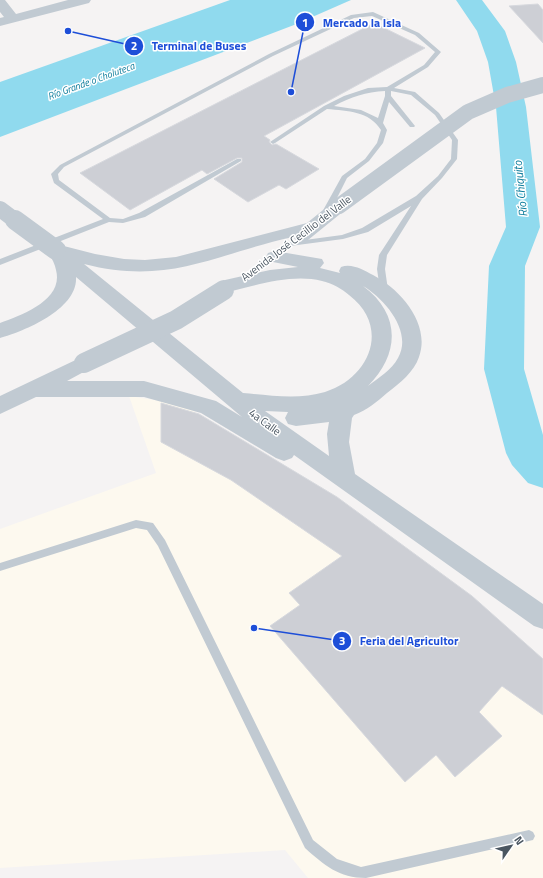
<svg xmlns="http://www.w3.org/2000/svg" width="543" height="878" viewBox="0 0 543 878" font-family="'Titillium Web',sans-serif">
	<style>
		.commercial { fill: #fdf9ef }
		.water { fill: #90daee }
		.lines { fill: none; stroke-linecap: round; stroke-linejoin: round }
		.river { fill: #90daee; fill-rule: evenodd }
		.building { fill: #cdcfd5; stroke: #d7d9de }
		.service { fill: #c1cad2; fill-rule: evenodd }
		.tertiary { fill: #c1cad2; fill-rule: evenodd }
		.tertiary-bridge-far1 { stroke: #c1cad2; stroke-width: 16 }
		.tertiary-bridge { stroke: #c1cad2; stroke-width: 20 }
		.labels { text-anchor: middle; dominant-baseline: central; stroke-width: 3; stroke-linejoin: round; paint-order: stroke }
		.far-water-label { font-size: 10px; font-style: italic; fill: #0c7c9b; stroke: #fff }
		.street-label { font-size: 11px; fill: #4a5661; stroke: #fff }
		.water-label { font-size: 12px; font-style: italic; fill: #0c7c9b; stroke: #fff }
		.leader { fill: none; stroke: #1d4ed8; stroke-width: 1.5 }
		.callout-dot { fill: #1d4ed8; stroke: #fff; stroke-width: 1.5 }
		.mark-label { font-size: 12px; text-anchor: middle; font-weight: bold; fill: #fff }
		.callout-label { font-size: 12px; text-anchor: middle; font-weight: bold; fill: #1d4ed8; stroke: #fff; stroke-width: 3; stroke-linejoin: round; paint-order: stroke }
	</style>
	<rect width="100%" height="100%" fill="#f5f3f3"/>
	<!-- commercial -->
	<path class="commercial" d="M129,396L161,401L190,409L337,497L472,596L543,659V878H308L285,850L0,868V529L156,473Z"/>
	<!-- water -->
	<path class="water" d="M230,0H351L294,25L0,137V82Z"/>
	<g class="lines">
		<!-- river -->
		<path class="river" d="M456,0H482L505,31L516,62L526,107L540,227L525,266L524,369L543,435V488L528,483L512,465L506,453L484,369L489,266L506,227L496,107L488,62L477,31Z"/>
	</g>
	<!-- building -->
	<g class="building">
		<path d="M538,4L543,10V43L509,6Z"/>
		<path d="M374,23L425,48L264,136L270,140L269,142L272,145L276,144L319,169L286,189L279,185L248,202L214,179L242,162V158H237L207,174L202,170L130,210L80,173Z"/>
		<path d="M161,403L199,414L337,497L472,596L543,659V715L502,686L479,712L502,736L455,777L436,755L405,782L270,626L300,605L289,593L342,556L231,480L161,442Z"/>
	</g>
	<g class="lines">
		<!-- service -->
		<g class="service">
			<path d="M373,12L419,33L441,52L428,67L394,88L415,92L439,113L458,140L457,159L442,178L422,199L387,255L385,269L388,290L387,292L384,293L380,290L377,269L379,255L411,206L368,232L343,239L290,246L286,244L290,242L342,235L362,228L416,196L438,176L451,159L452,140L435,115L411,95L391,91V96L415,126L414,127H410L389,102L383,123L387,130L383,143L369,161L347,178L329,214L325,216L321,214L342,176L365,159L377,143L381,130C369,111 348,111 327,109L275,143L273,144L270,142L324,106L344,96L368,88L387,87L424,65L435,52L415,35L372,16L354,18L273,56L64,167L58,174L59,180L110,218L123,219L139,213L237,159H241V161L145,217L123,223L109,222L0,265V259L103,219L54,183L51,174L60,165L269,54L351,15ZM385,91V96L378,118L361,110L334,106C351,97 366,92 385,91Z"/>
			<path d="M136,520L153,523L165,540L313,840L337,859L361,867L529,830L533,832L535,836L533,840L366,878C339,878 324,865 305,848L158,546L147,530L136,528L0,571V563Z"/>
		</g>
		<!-- tertiary -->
		<g class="tertiary">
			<path d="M0,0H5L16,14L68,0H91L89,3L0,26V18L4,17L0,12Z"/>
			<path d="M339,201L345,202L348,206L345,210L308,240L302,242L296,240L293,237C214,254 170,286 84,264L243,393C269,395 298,400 325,392C370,378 391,327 349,295C342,289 332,283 322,281C293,274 261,284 232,291L225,290L222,285L225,280L270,270L298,267L268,261L266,257L268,253L275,251L322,259L324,263L320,268L340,273L339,271L341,267C352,263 363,270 373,275C400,289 431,324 419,357C414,372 400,383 387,393C377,402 367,410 354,415L352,418L349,442L355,474L543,604V629L534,626L294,455L292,458L284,461L276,458L201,413L144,397H36L0,414V396L84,356L91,358L94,363L91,368L67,381H144L216,401L242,417L76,277C78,309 25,331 0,338V323C22,315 64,300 56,270C55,263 50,256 47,250L49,246L56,244L95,254L124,259L145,260L176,257L307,223L333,202ZM363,286C385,299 413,332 398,358C392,370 378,378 368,386C400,354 401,314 363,286ZM265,411L288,412L285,418L288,424L296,426L329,422L327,434L329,456Z"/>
		</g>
		<!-- tertiary-bridge-far1 -->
		<g class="tertiary-bridge-far1">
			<path d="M339,206L468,112L507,95L543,85"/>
			<path d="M0,209L16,221"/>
		</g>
		<!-- tertiary-bridge -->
		<g class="tertiary-bridge">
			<path d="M15,220L56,250"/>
			<path d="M84,363L176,320L224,290"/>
		</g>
	</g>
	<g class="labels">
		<!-- far-water labels -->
		<g class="far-water-label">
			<text transform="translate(91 81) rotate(-20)">Río Grande o Choluteca</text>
		</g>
		<!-- street labels -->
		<g class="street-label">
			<text transform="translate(296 238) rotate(-37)">Avenida José Cecillio del Valle</text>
			<text transform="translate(265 422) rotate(36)">4a Calle</text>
		</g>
		<!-- water labels -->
		<g class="water-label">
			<text transform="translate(520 189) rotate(-96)">Río Chiquito</text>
		</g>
	</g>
	<!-- callouts -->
	<path class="leader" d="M291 92L305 22M68 31L134 46M254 628L342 641"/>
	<g class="callout-dot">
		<circle cx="291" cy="92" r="4"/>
		<circle cx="68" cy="31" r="4"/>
		<circle cx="254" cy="628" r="4"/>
		<circle cx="305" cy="22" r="10"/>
		<circle cx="134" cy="46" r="10"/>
		<circle cx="342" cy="641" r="10"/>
	</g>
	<g class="mark-label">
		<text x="305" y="27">1</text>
		<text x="134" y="50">2</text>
		<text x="342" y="645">3</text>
	</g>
	<g class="callout-label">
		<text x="362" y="27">Mercado la Isla</text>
		<text x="199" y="50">Terminal de Buses</text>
		<text x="409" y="645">Feria del Agricultor</text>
	</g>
	<!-- north arrow -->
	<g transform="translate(511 846) rotate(56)" stroke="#ffffff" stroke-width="3" paint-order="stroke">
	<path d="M0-3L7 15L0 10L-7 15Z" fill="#4a5661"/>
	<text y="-6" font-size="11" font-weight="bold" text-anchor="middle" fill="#4a5661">N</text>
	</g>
</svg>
